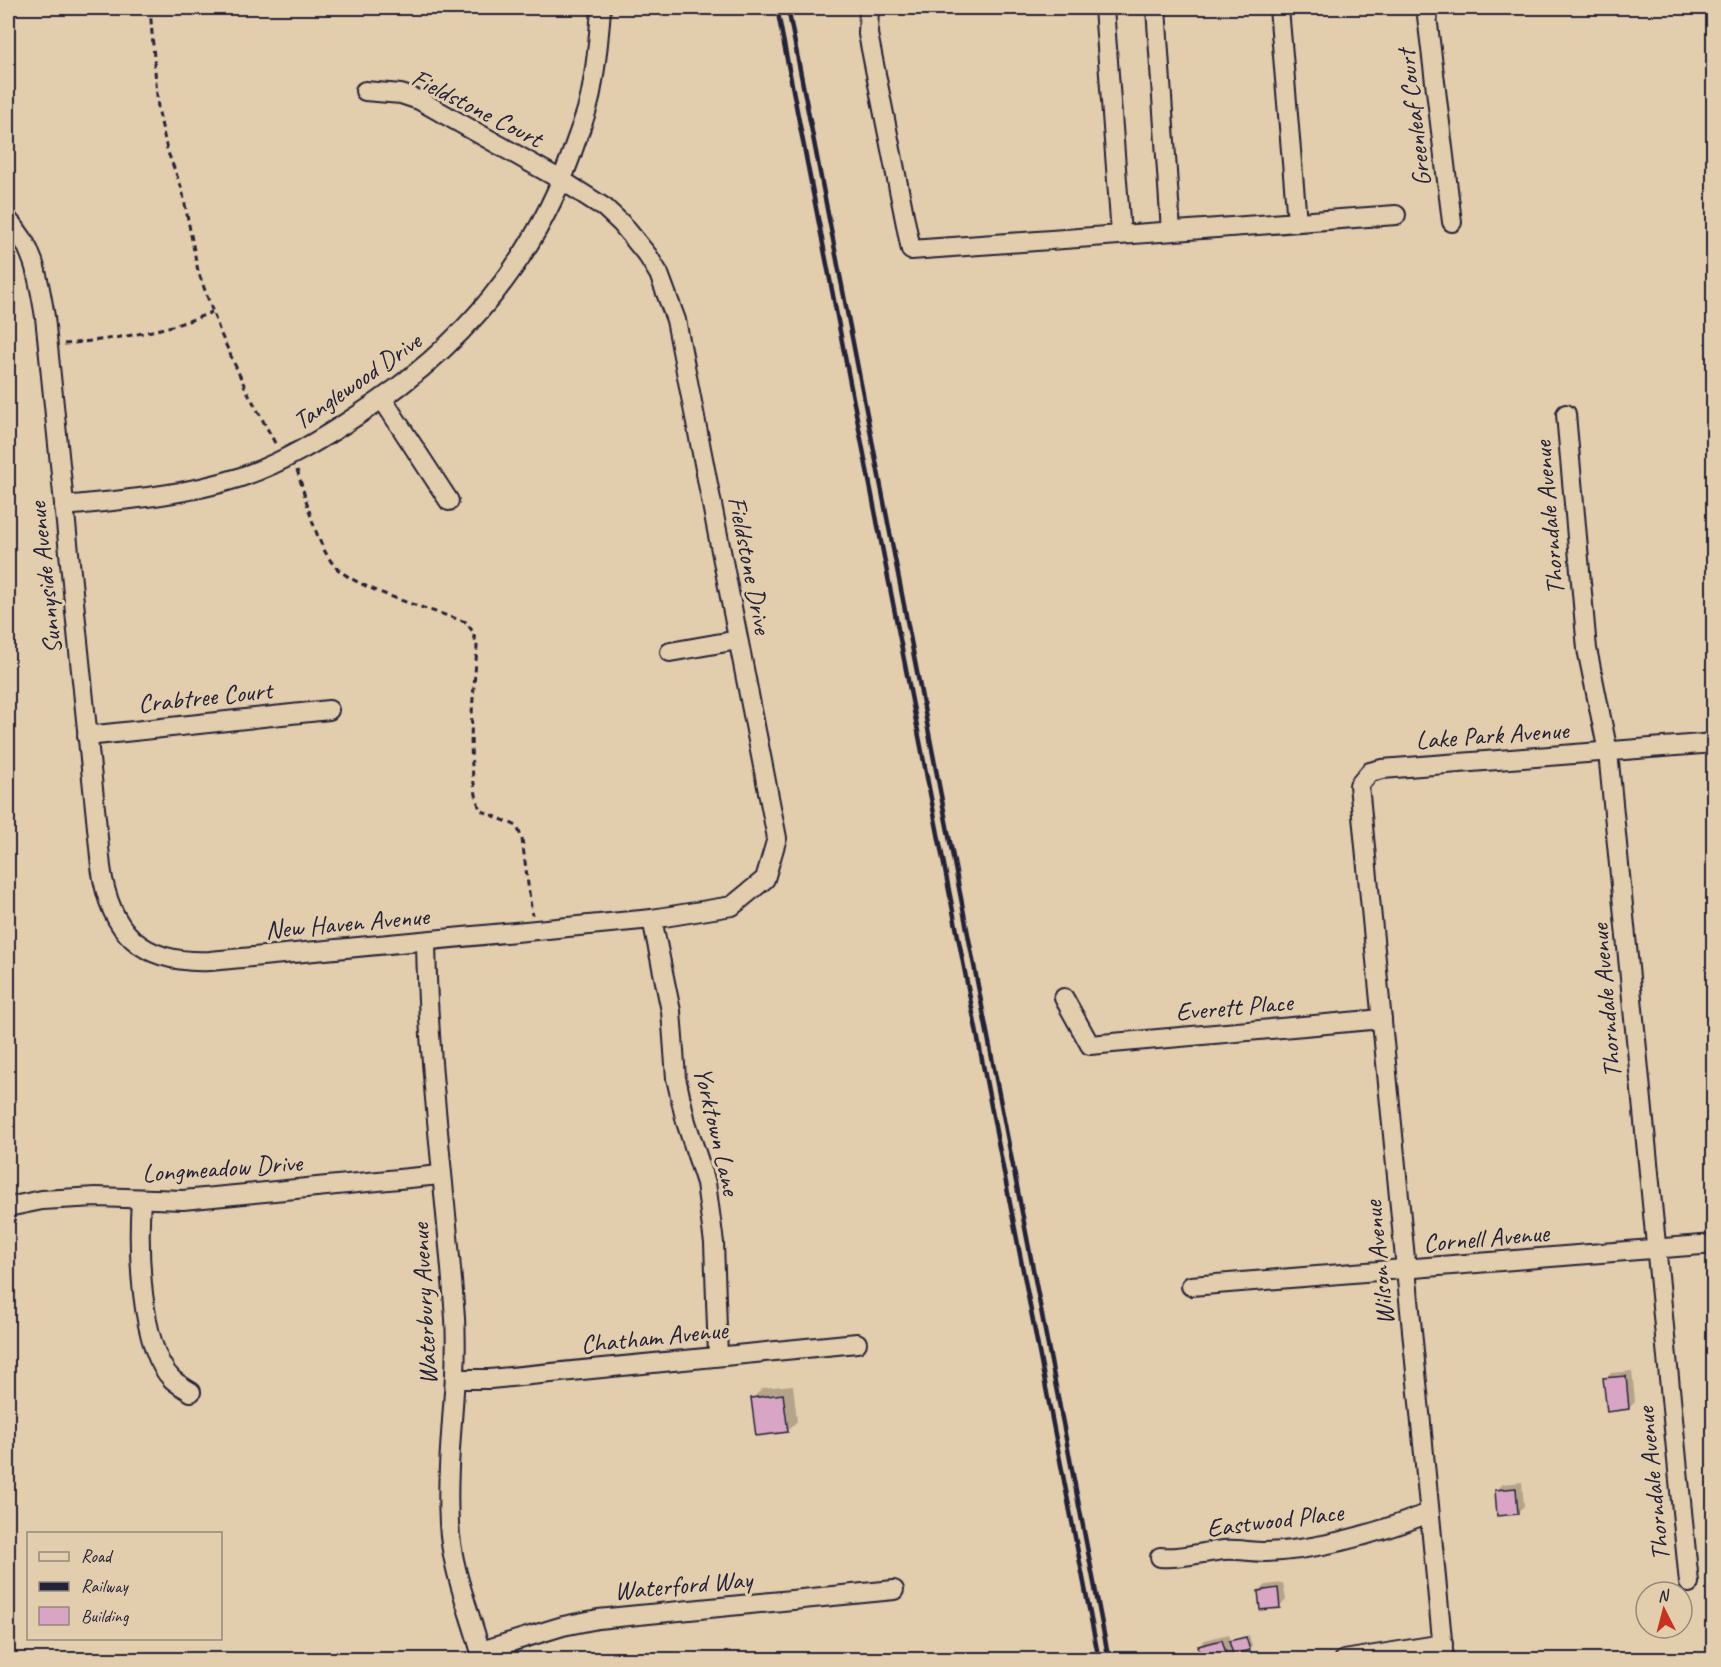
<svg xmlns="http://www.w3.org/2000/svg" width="1721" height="1667" viewBox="0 0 1721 1667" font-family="Caveat,sans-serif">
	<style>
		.shadow { fill: #0003 }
		.building { fill: #d8a6c4; stroke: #22223b; stroke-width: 1.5 }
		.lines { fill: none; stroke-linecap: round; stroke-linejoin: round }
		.minor-casing { stroke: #22223b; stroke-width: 22 }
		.path { stroke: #22223b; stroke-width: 3; stroke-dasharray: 6 4.5; stroke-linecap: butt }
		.minor { stroke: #e2cdac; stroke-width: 18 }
		.rail { stroke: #22223b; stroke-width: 4.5 }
		.labels { text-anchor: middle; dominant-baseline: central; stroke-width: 6; stroke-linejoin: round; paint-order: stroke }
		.street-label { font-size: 26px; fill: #22223b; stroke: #e2cdac }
	</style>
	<rect width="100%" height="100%" fill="#e2cdac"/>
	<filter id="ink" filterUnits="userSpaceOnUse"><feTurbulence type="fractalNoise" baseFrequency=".0167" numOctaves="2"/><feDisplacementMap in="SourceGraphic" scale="12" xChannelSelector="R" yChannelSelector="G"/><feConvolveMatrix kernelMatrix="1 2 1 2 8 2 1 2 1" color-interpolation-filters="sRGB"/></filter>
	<g filter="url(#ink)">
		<!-- shadow -->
		<g class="shadow">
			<path d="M1632,1371L1635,1402L1629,1408L1605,1379L1611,1373Z"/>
			<path d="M793,1385L797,1421L787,1431L753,1398L763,1388Z"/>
			<path d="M1522,1482L1524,1506L1517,1513L1497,1490L1503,1484Z"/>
			<path d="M1283,1583L1286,1600L1279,1606L1259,1592L1266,1585Z"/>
			<path d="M1229,1634L1231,1642L1249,1635L1252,1646L1233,1652L1234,1656L1231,1660H1203L1199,1646L1205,1640Z"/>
		</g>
		<!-- building -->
		<g class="building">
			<path d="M1626,1376L1629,1409L1607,1412L1603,1378Z"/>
			<path d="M783,1394L788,1432L756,1436L751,1398Z"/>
			<path d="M1516,1488L1518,1514L1497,1516L1495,1490Z"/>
			<path d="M1278,1588L1280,1608L1260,1610L1258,1591Z"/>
			<path d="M1246,1637L1250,1650L1233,1654L1229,1641Z"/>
			<path d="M1222,1640L1228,1660H1201L1198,1646Z"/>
		</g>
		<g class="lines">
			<defs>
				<g id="minor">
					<path d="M869,8L868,34L911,250L1396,215"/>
					<path d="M1104,8L1121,234"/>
					<path d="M1156,8L1171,231"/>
					<path d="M1279,8L1297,222"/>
					<path d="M1426,8L1452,222"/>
					<path d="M8,220C35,247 39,282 45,317L101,867C110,933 142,964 210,961L652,919L732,906L765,879L777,838L676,320L659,274L648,256L622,224L605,208L563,181L419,100L401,94L365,91"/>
					<path d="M383,400L449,501"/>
					<path d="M1566,414L1587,649L1608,752L1689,1583"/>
					<path d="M64,506C122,500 181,496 238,478C281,464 320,440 358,415C462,348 537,260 576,141C581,127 587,112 590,98C596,68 599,38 601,8"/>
					<path d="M670,652L738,640"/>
					<path d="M87,736L329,710"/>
					<path d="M652,919L671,1011L676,1078L686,1122L706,1183L714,1243L718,1356"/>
					<path d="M426,942C428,1068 446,1193 455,1318C459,1387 445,1454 449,1523C451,1569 471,1615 483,1660"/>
					<path d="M1064,998L1090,1045L1382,1019"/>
					<path d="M141,1200C138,1243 139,1347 172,1379C177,1384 185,1388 191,1392"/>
					<path d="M8,1207L42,1200L96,1197L183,1200L440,1175"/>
					<path d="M1191,1286L1714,1244"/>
					<path d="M455,1379H490L857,1343"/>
					<path d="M1160,1557C1182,1559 1202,1552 1224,1550C1237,1549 1251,1552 1265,1552C1320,1550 1378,1533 1429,1513"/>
					<path d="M481,1651L563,1626L598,1619L894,1590"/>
					<path d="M1344,1660L1443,1644"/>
					<path d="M1444,1660L1359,785L1370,772L1382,769L1714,743"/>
				</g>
			</defs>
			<!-- minor casing -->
			<use href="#minor" class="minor-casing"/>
			<!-- path -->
			<g class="path">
				<path d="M150,8L158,108L167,150L182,189L198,271L220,332L245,387L276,445"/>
				<path d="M64,344C115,339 165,332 212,312"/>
				<path d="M297,470C307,500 314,539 333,564C351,588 435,611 466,622L473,632L477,646C474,698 464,759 480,810L517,826L522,839L532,915"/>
			</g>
			<!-- minor -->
			<use href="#minor" class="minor"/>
			<!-- rail -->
			<g class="rail">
				<path d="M777,8L1099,1660"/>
				<path d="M788,8L1109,1660"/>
			</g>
		</g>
	</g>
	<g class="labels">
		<!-- street labels -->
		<g class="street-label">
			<text transform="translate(477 108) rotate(27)">Fieldstone Court</text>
			<text transform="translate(1414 118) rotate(-97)">Greenleaf Court</text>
			<text transform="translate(357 381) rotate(-35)">Tanglewood Drive</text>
			<text transform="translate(1549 518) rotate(-95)">Thorndale Avenue</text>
			<text transform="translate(750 565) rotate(79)">Fieldstone Drive</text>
			<text transform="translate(45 578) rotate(-96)">Sunnyside Avenue</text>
			<text transform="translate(205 697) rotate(-6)">Crabtree Court</text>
			<text transform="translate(1492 735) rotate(-4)">Lake Park Avenue</text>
			<text transform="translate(347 923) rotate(-5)">New Haven Avenue</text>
			<text transform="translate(1606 1001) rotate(-95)">Thorndale Avenue</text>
			<text transform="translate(1234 1007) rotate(-5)">Everett Place</text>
			<text transform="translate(717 1131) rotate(77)">Yorktown Lane</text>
			<text transform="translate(222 1168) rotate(-4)">Longmeadow Drive</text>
			<text transform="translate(1486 1238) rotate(-5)">Cornell Avenue</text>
			<text transform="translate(1379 1263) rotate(-96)">Wilson Avenue</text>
			<text transform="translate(424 1304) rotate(-93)">Waterbury Avenue</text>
			<text transform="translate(654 1337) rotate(-6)">Chatham Avenue</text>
			<text transform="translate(1653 1484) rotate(-96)">Thorndale Avenue</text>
			<text transform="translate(1275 1520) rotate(-7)">Eastwood Place</text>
			<text transform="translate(683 1585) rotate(-5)">Waterford Way</text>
		</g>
	</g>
	<!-- margin -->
	<rect width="1721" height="1667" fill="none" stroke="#e2cdac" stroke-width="30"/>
	<rect x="15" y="15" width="1691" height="1637" fill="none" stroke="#22223b" stroke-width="2" filter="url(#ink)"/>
	<!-- legend -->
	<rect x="27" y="1532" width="195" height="108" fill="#e2cdac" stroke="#95897f" stroke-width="1.5"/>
	<rect x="39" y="1552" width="30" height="9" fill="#e2cdac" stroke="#95897f" stroke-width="1.5"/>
	<text x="81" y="1562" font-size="18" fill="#22223b">Road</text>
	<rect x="39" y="1582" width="30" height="9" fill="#22223b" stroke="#95897f" stroke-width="1.5"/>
	<text x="81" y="1592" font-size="18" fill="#22223b">Railway</text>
	<rect x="39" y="1607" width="30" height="18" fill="#d8a6c4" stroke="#95897f" stroke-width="1.5"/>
	<text x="81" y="1622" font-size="18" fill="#22223b">Building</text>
	<!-- north arrow -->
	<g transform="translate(1664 1610) rotate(354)"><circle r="28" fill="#e2cdac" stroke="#95897f" stroke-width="1.5"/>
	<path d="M0-4.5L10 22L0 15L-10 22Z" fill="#c8321e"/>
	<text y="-9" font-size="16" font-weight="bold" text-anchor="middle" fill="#22223b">N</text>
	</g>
</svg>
